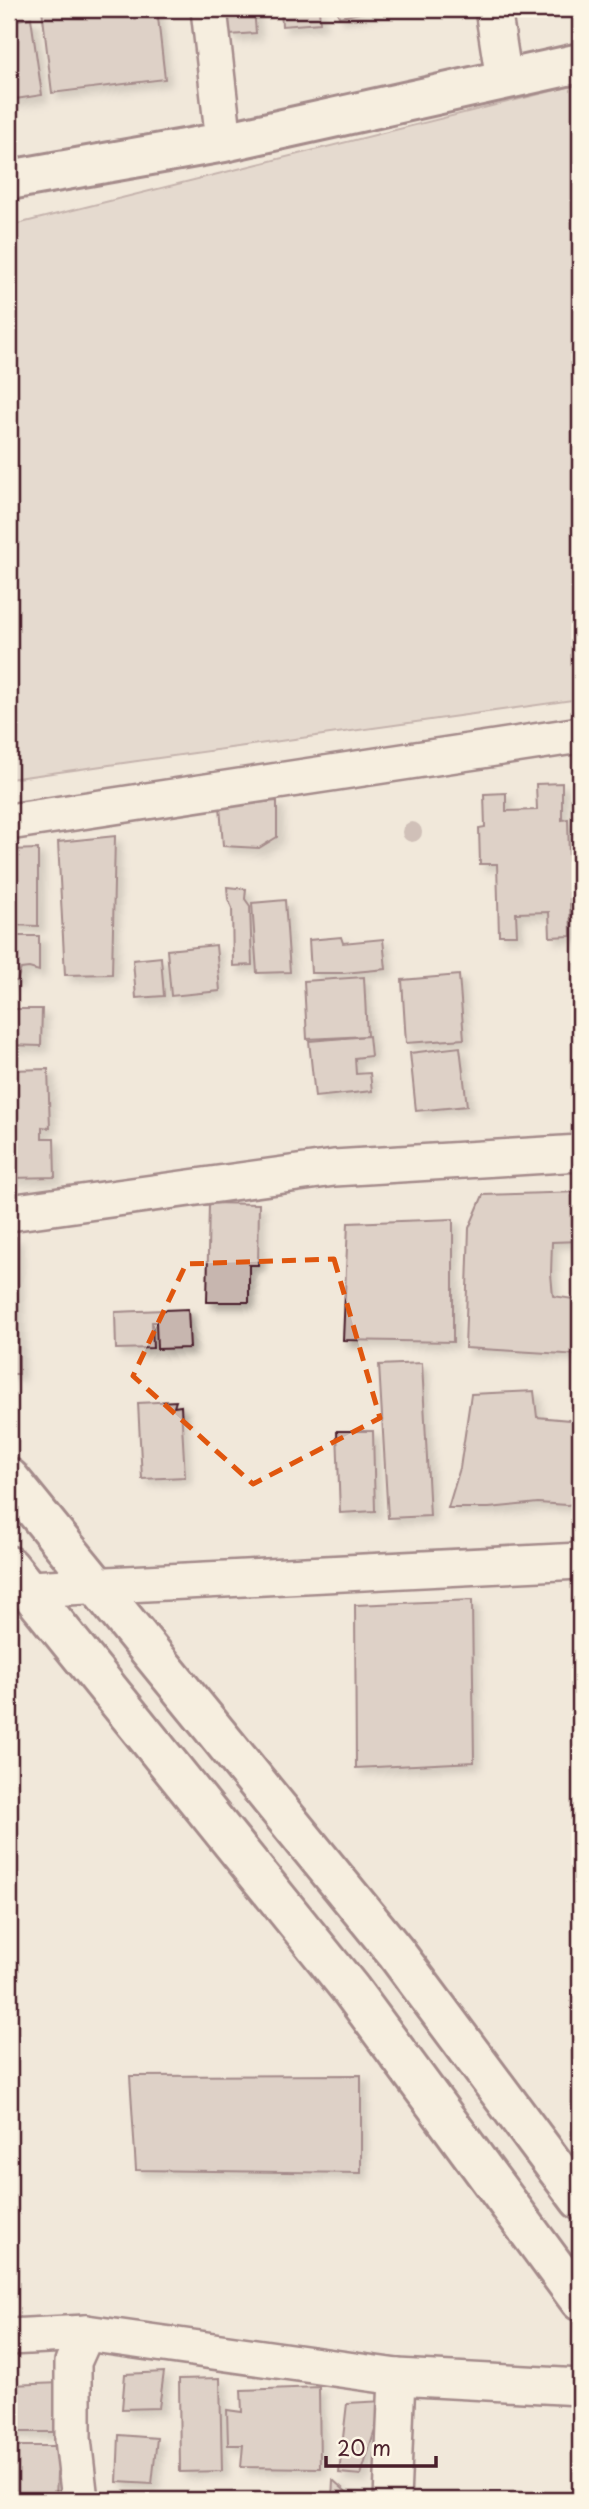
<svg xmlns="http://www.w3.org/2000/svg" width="589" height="2509" viewBox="0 0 589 2509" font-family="'Playpen Sans',sans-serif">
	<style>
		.green { fill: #d8cac0; stroke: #917476; stroke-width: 2 }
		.building { fill: #c7b6af; stroke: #4a1f2b; stroke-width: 2; filter: url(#shadow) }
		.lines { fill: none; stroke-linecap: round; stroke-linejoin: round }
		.minor-casing { stroke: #4a1f2b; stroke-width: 40 }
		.major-casing { stroke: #4a1f2b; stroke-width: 44 }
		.minor { stroke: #fcf5e5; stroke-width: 35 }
		.major { stroke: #fcf5e5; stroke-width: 38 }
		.tree { fill: #a9918e }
		.marked { fill: none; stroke: #e0560e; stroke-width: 5; stroke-dasharray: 14 9; stroke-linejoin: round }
	</style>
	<defs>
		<filter id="shadow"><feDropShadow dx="6" dy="6" stdDeviation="3.5" flood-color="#0004"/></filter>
	</defs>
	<rect width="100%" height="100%" fill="#f1e8da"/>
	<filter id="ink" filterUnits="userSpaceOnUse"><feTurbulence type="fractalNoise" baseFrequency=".0143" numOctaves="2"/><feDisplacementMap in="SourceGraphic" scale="14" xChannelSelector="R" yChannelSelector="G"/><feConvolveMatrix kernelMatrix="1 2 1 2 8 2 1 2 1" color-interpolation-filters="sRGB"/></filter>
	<g filter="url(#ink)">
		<!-- green -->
		<path class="green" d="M580,84V699L9,779V226Z"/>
		<!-- building -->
		<g class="building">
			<path d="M42,9H157L165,79L52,93Z"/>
			<path d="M228,9H254L256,33L230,35Z"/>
			<path d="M281,9H319L320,23L282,26Z"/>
			<path d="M337,9H381L339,17Z"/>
			<path d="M31,18L42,95L9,100V21Z"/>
			<path d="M562,783V820L568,819L571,936L550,937L549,912L516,913L517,935H499L497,864H480L479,828L485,827L484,794L506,793V811L537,810L536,784Z"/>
			<path d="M277,801V837L259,848L223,846L220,806Z"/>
			<path d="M115,836L112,974L65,975L58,842Z"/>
			<path d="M38,849V926L9,925V850Z"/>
			<path d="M227,887L246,889L245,899L250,906L252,965L233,966L232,908L228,899Z"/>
			<path d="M285,900L290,972L257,973L252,903Z"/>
			<path d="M9,936H39V971L29,968L21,969L17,981H9Z"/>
			<path d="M341,937L343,943L383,939L386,969L344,973H311L309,940Z"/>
			<path d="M216,945L220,991L171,996L167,950Z"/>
			<path d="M161,957L164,996L136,998L133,960Z"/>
			<path d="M459,975L464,1039L406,1043L402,980Z"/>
			<path d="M364,977L367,1036L307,1039L304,981Z"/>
			<path d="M9,1009H42L41,1046L9,1045Z"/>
			<path d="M369,1036L371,1056L355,1058L356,1074L370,1073L372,1091L315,1097L309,1041Z"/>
			<path d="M460,1047L467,1106L416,1111L410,1053Z"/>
			<path d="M48,1069L50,1128L42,1127V1138H54L55,1177L12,1178L9,1070Z"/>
			<path d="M580,1192V1241L552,1242L551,1274L553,1296L580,1300V1355L465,1348L469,1228L483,1195Z"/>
			<path d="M209,1203L259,1204L258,1265H249V1302H207Z"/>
			<path d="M453,1219V1342L343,1340L348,1223Z"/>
			<path d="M9,1237H16L19,1374H9Z"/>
			<path d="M188,1309L190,1348L157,1349L156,1322H152L153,1348L116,1349L115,1312Z"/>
			<path d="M422,1363L430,1516L388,1518L379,1365Z"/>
			<path d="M534,1391L537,1417L580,1421V1503L567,1505L538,1503L489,1508H448L460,1468L471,1394Z"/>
			<path d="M176,1401L174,1407L181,1406L185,1477L142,1479L138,1403Z"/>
			<path d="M337,1431H373L375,1511L340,1513Z"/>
			<path d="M472,1600L474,1762L356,1768L355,1605Z"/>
			<path d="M361,2075V2173L136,2170L130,2076Z"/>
			<path d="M164,2372L159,2408L122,2409L125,2374Z"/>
			<path d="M220,2378L222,2471L180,2472L179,2379Z"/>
			<path d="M61,2383V2432H9V2385Z"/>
			<path d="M319,2387L320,2468L241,2467L243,2445H228L227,2410L242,2412L241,2390Z"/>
			<path d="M384,2401L361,2475L339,2473L347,2403Z"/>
			<path d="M119,2435L157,2438L152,2484L117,2482Z"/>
			<path d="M9,2446H72L70,2465L57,2473L56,2500L9,2497Z"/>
			<path d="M333,2480L352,2497L376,2498V2500H332Z"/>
			<path d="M117,2493L157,2495L156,2500H116Z"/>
			<path d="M251,2497L279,2499V2500H251Z"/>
		</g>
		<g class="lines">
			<defs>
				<g id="minor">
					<path d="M209,9L224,142"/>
					<path d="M493,9L504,80"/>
					<path d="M9,822L580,735"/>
					<path d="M9,1213L334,1168L580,1153"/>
					<path d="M9,1590L580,1561"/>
					<path d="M9,2337L86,2333L397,2377L580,2387"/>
					<path d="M80,2500L73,2439V2362L86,2333"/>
					<path d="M392,2500L397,2377"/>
				</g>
				<g id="major">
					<path d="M9,180L224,142L580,63"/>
					<path d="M9,1478L396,1953L580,2200"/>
					<path d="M9,1566L351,1990L580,2301"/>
				</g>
			</defs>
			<!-- minor casing -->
			<use href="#minor" class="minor-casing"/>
			<!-- major casing -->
			<use href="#major" class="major-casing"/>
			<!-- minor -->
			<use href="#minor" class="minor"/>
			<!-- major -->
			<use href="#major" class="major"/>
		</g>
		<!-- trees -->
		<circle class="tree" cx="412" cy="832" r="10"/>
	</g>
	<!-- marked area -->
	<path d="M0 0H589V2509H0ZM334,1259L380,1418L253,1484L133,1376L186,1264Z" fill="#f1e8da" fill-opacity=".55" fill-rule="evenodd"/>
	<path class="marked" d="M334,1259L380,1418L253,1484L133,1376L186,1264Z"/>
	<!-- margin -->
	<rect width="589" height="2509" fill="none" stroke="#fcf5e5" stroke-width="35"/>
	<rect x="18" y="18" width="554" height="2474" fill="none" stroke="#4a1f2b" stroke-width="2.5" filter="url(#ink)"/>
	<!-- scale -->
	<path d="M326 2456v10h110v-10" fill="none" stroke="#4a1f2b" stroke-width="3.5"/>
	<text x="337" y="2456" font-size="21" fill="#4a1f2b" stroke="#fcf5e5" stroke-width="5" paint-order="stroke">20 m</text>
</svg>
